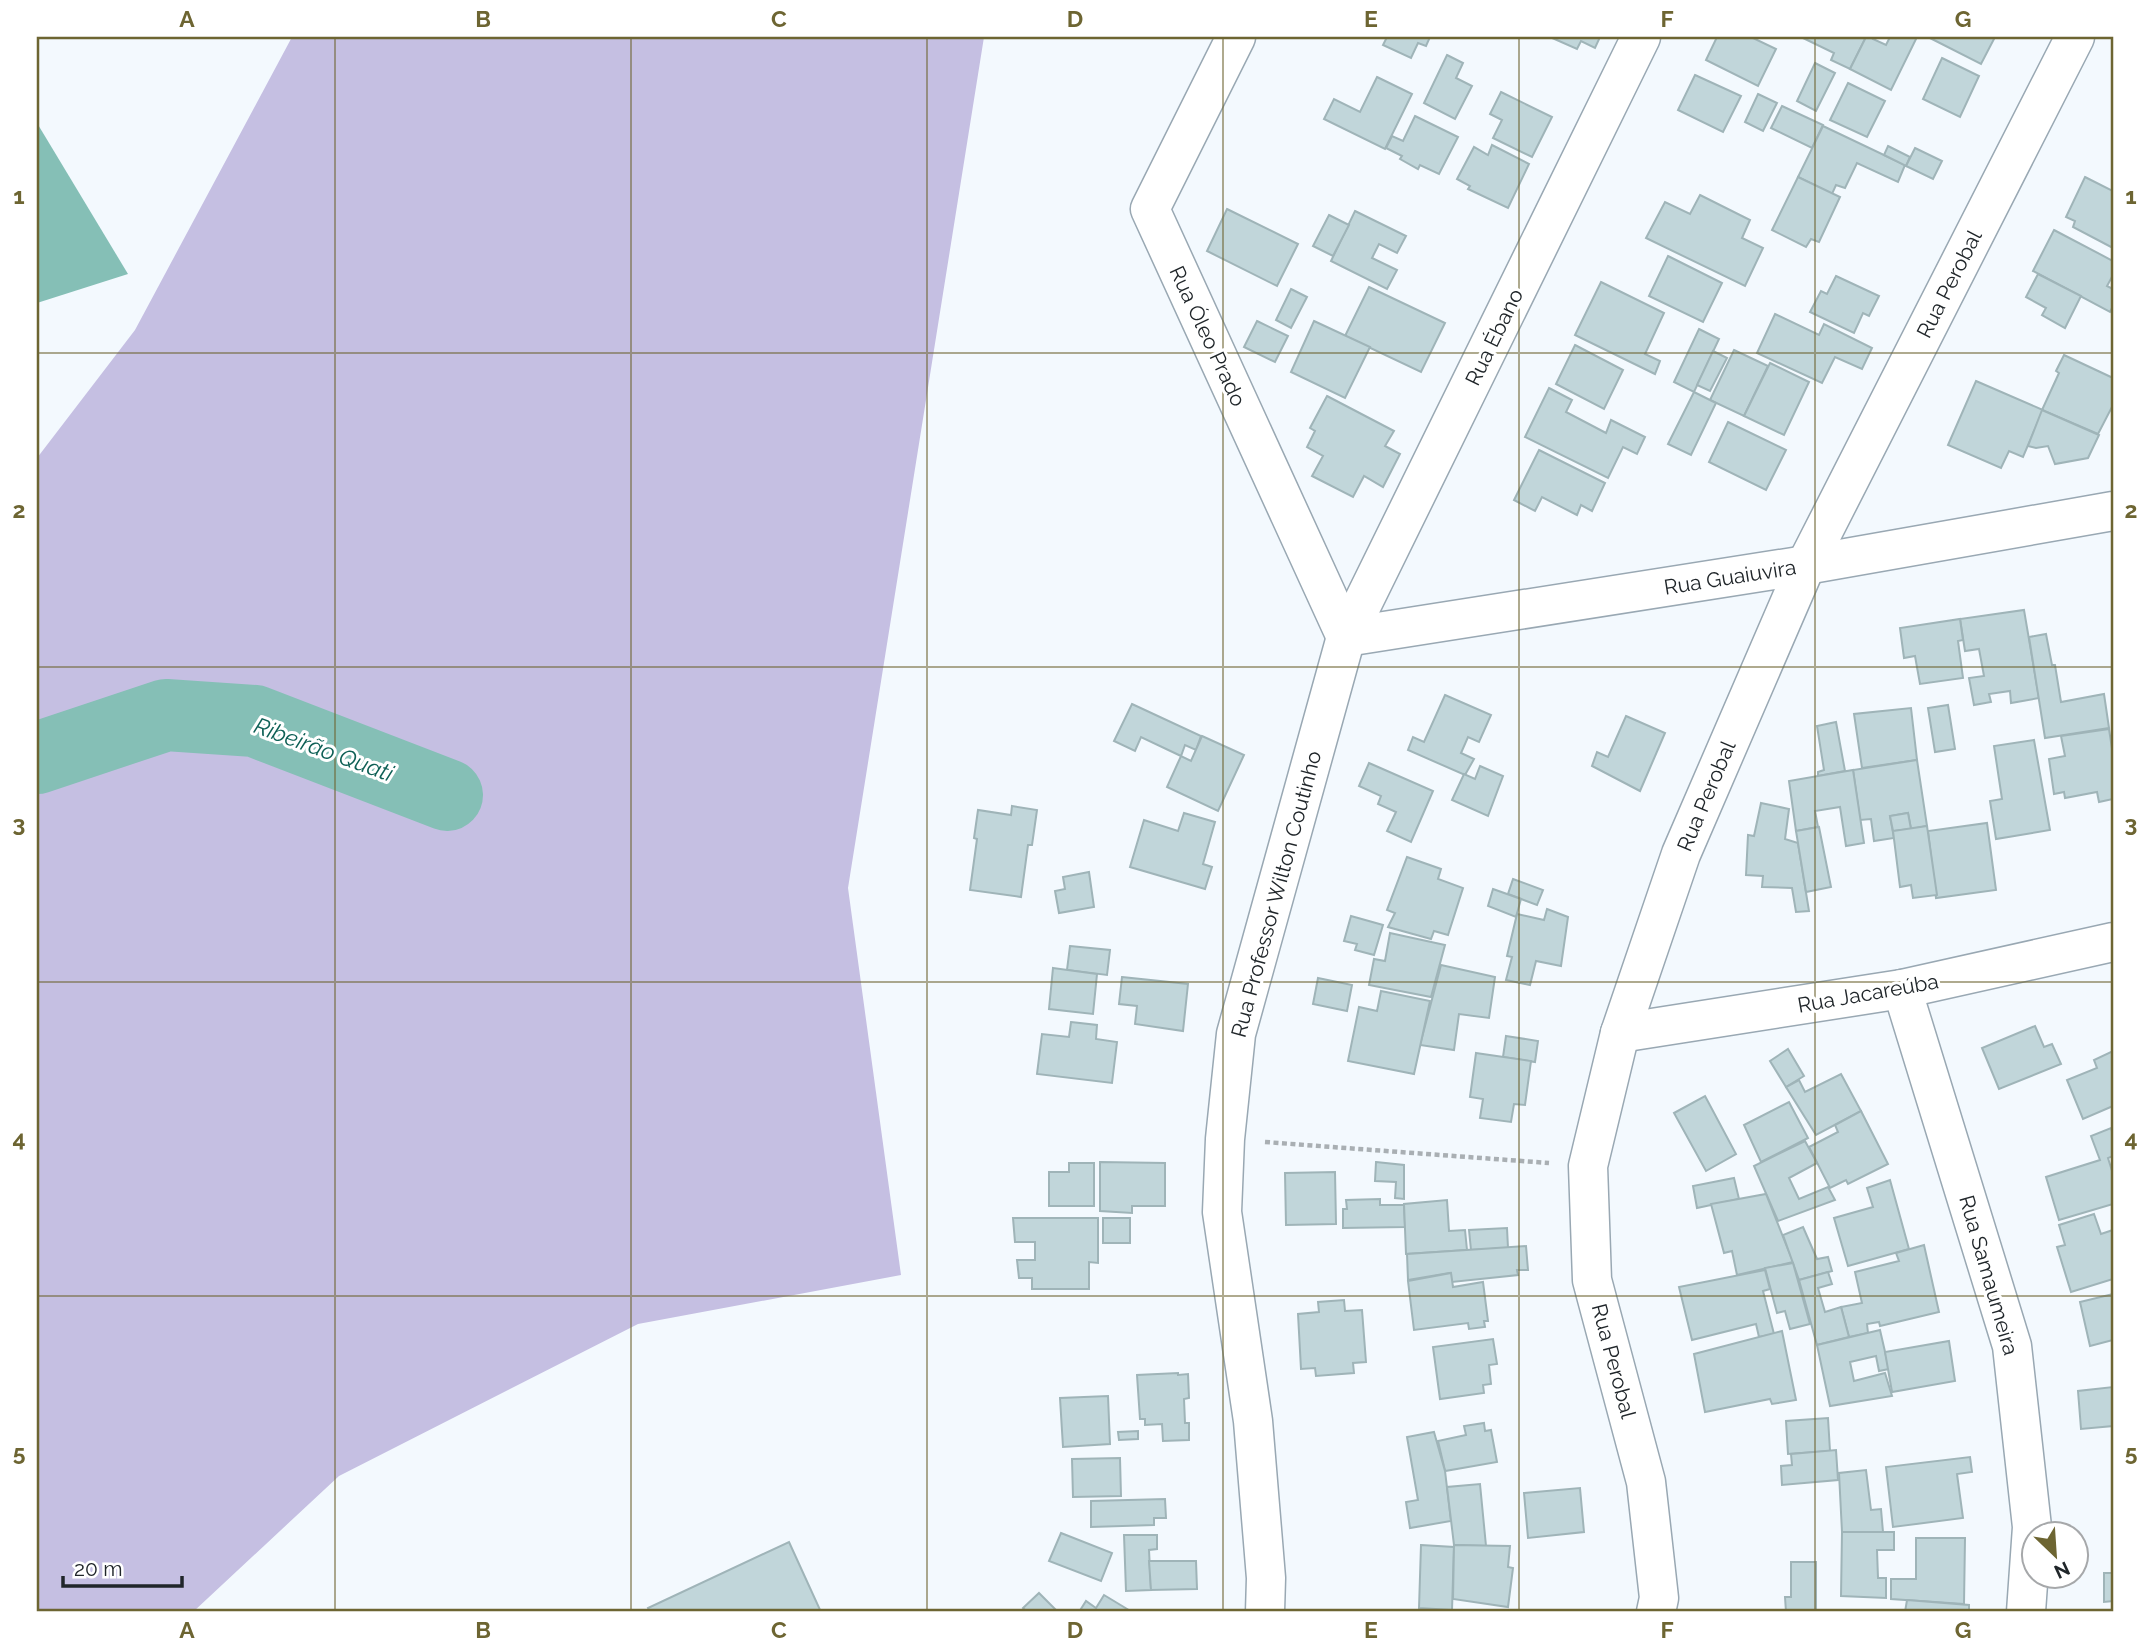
<svg xmlns="http://www.w3.org/2000/svg" width="2150" height="1649" viewBox="0 0 2150 1649" font-family="Raleway,sans-serif">
	<style>
		.green { fill: #c5bfe2 }
		.water { fill: #85bfb6 }
		.lines { fill: none; stroke-linecap: round; stroke-linejoin: round }
		.river { stroke: #85bfb6; stroke-width: 72 }
		.building { fill: #c1d6da; stroke: #9fb4b8; stroke-width: 2 }
		.street-casing { stroke: #99a8b3; stroke-width: 41 }
		.path { stroke: #a9afb3; stroke-width: 4.5; stroke-dasharray: 5 3.5; stroke-linecap: butt }
		.street { stroke: #fff; stroke-width: 38 }
		.grid { fill: none; stroke: #6d6532; stroke-width: 2; stroke-opacity: 0.55 }
		.labels { text-anchor: middle; dominant-baseline: central; stroke-width: 6; stroke-linejoin: round; paint-order: stroke }
		.street-label { font-size: 21px; fill: #20262a; stroke: #fff }
		.water-label { font-size: 23px; font-style: italic; fill: #0e6056; stroke: #fff }
		.neatline { fill: none; stroke: #6d6532; stroke-width: 2.5 }
		.grid-label { font-size: 23px; text-anchor: middle; font-weight: bold; fill: #6d6532 }
	</style>
	<rect width="100%" height="100%" fill="#f3f9fe"/>
	<!-- green -->
	<path class="green" d="M292,37H984L848,888L901,1275L638,1324L339,1476L193,1612H37V458L135,330Z"/>
	<!-- water -->
	<path class="water" d="M37,123L128,274L37,303Z"/>
	<g class="lines">
		<!-- river -->
		<path class="river" d="M37,758L166,715L255,721L447,795"/>
	</g>
	<!-- building -->
	<g class="building">
		<path d="M1387,37H1430L1426,46L1418,43L1411,58L1383,45Z"/>
		<path d="M1550,37H1600L1595,48L1581,41L1577,49Z"/>
		<path d="M1717,37H1751L1776,49L1758,86L1706,60Z"/>
		<path d="M1801,37H1866L1850,69L1831,60L1834,53Z"/>
		<path d="M1866,37H1874L1873,39L1886,45L1890,37H1917L1891,90L1850,69Z"/>
		<path d="M1928,37H1995L1981,64Z"/>
		<path d="M1447,55L1463,63L1456,78L1472,86L1455,119L1424,103Z"/>
		<path d="M1942,58L1979,76L1960,117L1923,99Z"/>
		<path d="M1815,63L1835,73L1816,111L1797,101Z"/>
		<path d="M1695,75L1741,96L1723,132L1678,110Z"/>
		<path d="M1377,77L1412,94L1385,149L1324,119L1334,99L1360,112Z"/>
		<path d="M1848,83L1885,101L1867,137L1830,120Z"/>
		<path d="M1501,92L1552,117L1532,157L1493,138L1502,120L1490,114Z"/>
		<path d="M1758,94L1777,103L1763,131L1745,122Z"/>
		<path d="M1782,106L1823,125L1812,148L1771,128Z"/>
		<path d="M1415,116L1458,137L1439,174L1420,165L1418,169L1400,159L1402,156L1386,148L1392,136L1403,141Z"/>
		<path d="M1823,126L1905,165L1898,182L1857,163L1845,188L1836,185L1832,194L1798,177Z"/>
		<path d="M1492,145L1529,164L1508,208L1468,189L1470,186L1457,179L1474,147L1488,155Z"/>
		<path d="M1888,146L1910,157L1906,166L1884,155Z"/>
		<path d="M1915,148L1942,161L1933,179L1906,166Z"/>
		<path d="M1798,177L1840,197L1819,242L1811,239L1806,247L1772,230Z"/>
		<path d="M2085,177L2113,191V248L2073,227L2075,221L2066,217Z"/>
		<path d="M1700,195L1750,220L1742,238L1763,248L1745,286L1646,238L1665,202L1690,214Z"/>
		<path d="M1227,209L1298,244L1277,286L1207,251Z"/>
		<path d="M1355,211L1406,236L1397,253L1379,244L1372,258L1397,270L1387,289L1331,261Z"/>
		<path d="M1329,215L1349,225L1333,256L1313,246Z"/>
		<path d="M2054,230L2113,261V275L2107,286L2113,289V306L2110,312L2033,271Z"/>
		<path d="M1668,256L1722,283L1703,322L1649,296Z"/>
		<path d="M2038,274L2081,296L2065,328L2042,315L2046,308L2026,297Z"/>
		<path d="M1836,276L1879,296L1869,316L1863,313L1854,333L1810,312L1821,291L1827,294Z"/>
		<path d="M1601,282L1664,313L1645,354L1660,361L1655,374L1575,335Z"/>
		<path d="M1369,287L1445,323L1421,372L1345,336Z"/>
		<path d="M1291,289L1307,297L1291,328L1276,320Z"/>
		<path d="M1775,314L1819,335L1824,324L1872,348L1862,369L1835,357L1822,383L1757,353Z"/>
		<path d="M1257,321L1288,336L1275,362L1244,347Z"/>
		<path d="M1314,321L1370,347L1345,398L1291,372Z"/>
		<path d="M1699,329L1719,339L1694,392L1674,382Z"/>
		<path d="M1575,345L1623,370L1604,409L1556,384Z"/>
		<path d="M1734,350L1768,366L1744,416L1710,400Z"/>
		<path d="M1713,351L1727,358L1710,391L1697,385Z"/>
		<path d="M2064,355L2113,378V405L2098,434L2042,410L2059,373L2056,371Z"/>
		<path d="M1770,363L1809,382L1784,435L1744,416Z"/>
		<path d="M1976,381L2043,410L2023,457L2009,451L2001,468L1948,445Z"/>
		<path d="M1549,388L1572,400L1566,412L1606,433L1611,420L1645,437L1637,454L1623,447L1608,478L1525,437Z"/>
		<path d="M1694,392L1716,403L1691,455L1668,444Z"/>
		<path d="M1327,396L1394,431L1385,446L1400,454L1383,487L1364,476L1353,497L1312,476L1323,456L1307,447L1315,431L1310,428Z"/>
		<path d="M2042,410L2099,435L2088,458L2055,464L2048,446L2036,448L2028,446Z"/>
		<path d="M1728,422L1786,450L1766,490L1709,462Z"/>
		<path d="M1539,450L1605,483L1592,511L1581,505L1577,515L1542,497L1535,511L1514,500Z"/>
		<path d="M2024,610L2039,698L2011,703L2010,691L1989,694L1991,702L1974,705L1969,678L1984,676L1979,649L1965,651L1960,619Z"/>
		<path d="M1960,619L1963,640L1958,641L1963,678L1920,684L1915,656L1904,658L1900,628Z"/>
		<path d="M2046,634L2052,665H2055L2061,702L2104,694L2109,728L2045,738L2029,637Z"/>
		<path d="M1445,695L1491,715L1479,742L1468,737L1461,753L1474,759L1465,775L1408,750L1413,737L1424,742Z"/>
		<path d="M1132,704L1201,736L1196,750L1185,745L1181,756L1141,737L1135,751L1114,741Z"/>
		<path d="M1948,705L1955,749L1935,752L1928,708Z"/>
		<path d="M1911,708L1917,760L1862,768L1854,714Z"/>
		<path d="M1626,716L1665,733L1640,791L1592,766L1597,752L1608,757Z"/>
		<path d="M1836,722L1845,771L1818,776V772L1824,770L1817,726Z"/>
		<path d="M2109,729L2113,755V799L2099,802L2097,792L2065,798L2064,792L2054,794L2049,759L2065,756L2061,736Z"/>
		<path d="M1202,736L1244,755L1218,811L1167,787L1181,756L1191,761Z"/>
		<path d="M2034,740L2050,830L1996,839L1990,801L2002,799L1994,746Z"/>
		<path d="M1917,760L1927,826L1911,829L1908,813L1890,816L1894,838L1874,841L1871,819L1860,820L1853,770Z"/>
		<path d="M1369,763L1433,791L1411,842L1387,831L1396,812L1378,804L1381,796L1359,786Z"/>
		<path d="M1480,766L1503,776L1488,816L1452,800L1464,774L1475,779Z"/>
		<path d="M1853,770L1864,843L1846,846L1840,807L1815,811L1818,827L1796,831L1789,781Z"/>
		<path d="M1761,803L1789,809L1785,839L1798,843L1809,911L1796,912L1792,888L1762,887L1763,876L1746,875L1748,835L1754,836Z"/>
		<path d="M1012,806L1037,810L1032,845H1028L1021,897L970,890L977,839L974,838L978,810L1011,815Z"/>
		<path d="M1184,813L1215,822L1203,864L1212,867L1205,889L1130,867L1144,820L1178,831Z"/>
		<path d="M1908,813L1911,829L1893,831L1890,816Z"/>
		<path d="M1987,823L1996,890L1936,898L1928,831Z"/>
		<path d="M1927,826L1937,895L1913,898L1911,885L1900,887L1893,831Z"/>
		<path d="M1819,827L1831,887L1806,892L1796,831Z"/>
		<path d="M1407,857L1441,869L1438,879L1463,888L1448,935L1434,931L1431,939L1388,927L1395,913L1387,910Z"/>
		<path d="M1089,872L1094,907L1059,913L1055,891L1065,889L1063,877Z"/>
		<path d="M1513,879L1543,890L1537,905L1508,894Z"/>
		<path d="M1493,889L1521,899L1516,917L1488,906Z"/>
		<path d="M1547,909L1568,917L1561,966L1536,961L1530,985L1506,980L1512,957L1507,956L1517,914L1544,920Z"/>
		<path d="M1351,916L1383,925L1374,955L1355,950L1357,944L1344,941Z"/>
		<path d="M1390,933L1445,945L1431,997L1369,985L1374,959L1385,961Z"/>
		<path d="M1070,946L1110,950L1107,975L1067,970Z"/>
		<path d="M1441,965L1495,977L1489,1018L1459,1014L1454,1050L1420,1045Z"/>
		<path d="M1053,968L1097,974L1093,1014L1049,1009Z"/>
		<path d="M1122,977L1188,984L1183,1031L1135,1024L1137,1006L1119,1004Z"/>
		<path d="M1318,978L1352,985L1347,1011L1313,1004Z"/>
		<path d="M1381,991L1430,1001L1414,1074L1348,1061L1359,1007L1377,1011Z"/>
		<path d="M1071,1022L1097,1025L1096,1039L1117,1042L1112,1083L1037,1074L1042,1034L1069,1037Z"/>
		<path d="M2035,1026L2044,1047L2052,1044L2061,1064L1999,1089L1982,1048Z"/>
		<path d="M1506,1036L1538,1041L1535,1062L1503,1057Z"/>
		<path d="M1788,1049L1804,1076L1786,1087L1770,1061Z"/>
		<path d="M2113,1051V1106L2083,1119L2067,1080L2097,1068L2094,1060Z"/>
		<path d="M1476,1053L1531,1061L1525,1105L1514,1104L1511,1122L1480,1118L1483,1099L1470,1097Z"/>
		<path d="M1841,1074L1861,1111L1816,1135L1786,1087L1799,1080L1805,1092Z"/>
		<path d="M1705,1096L1736,1154L1706,1171L1674,1113Z"/>
		<path d="M1789,1102L1808,1138L1761,1162L1744,1125Z"/>
		<path d="M1861,1111L1888,1164L1848,1184L1846,1180L1830,1188L1809,1147L1838,1132L1835,1125Z"/>
		<path d="M2111,1128L2113,1135V1156L2108,1158L2113,1174V1204L2059,1220L2046,1177L2100,1160L2091,1136Z"/>
		<path d="M1805,1141L1817,1163L1789,1178L1799,1199L1828,1187L1835,1200L1778,1221L1754,1166Z"/>
		<path d="M1100,1162L1165,1163V1206H1132V1213L1100,1211Z"/>
		<path d="M1376,1162L1404,1165V1199L1395,1198L1396,1182L1375,1181Z"/>
		<path d="M1069,1163H1094V1206H1049V1172H1069Z"/>
		<path d="M1335,1172L1336,1224L1286,1225L1285,1173Z"/>
		<path d="M1734,1178L1739,1199L1697,1208L1693,1186Z"/>
		<path d="M1890,1180L1909,1249L1848,1266L1834,1218L1873,1207L1867,1188Z"/>
		<path d="M1766,1194L1793,1262L1737,1275L1732,1251L1724,1253L1711,1204Z"/>
		<path d="M1380,1199V1205H1404L1405,1227L1343,1228V1209H1347L1346,1200Z"/>
		<path d="M1447,1200L1449,1231L1465,1230L1467,1250L1406,1254L1404,1204Z"/>
		<path d="M2094,1214L2101,1234L2113,1230V1279L2071,1292L2057,1247L2065,1245L2059,1225Z"/>
		<path d="M1013,1218H1098V1263L1089,1262V1289H1032V1278H1019L1017,1260H1035V1242H1015Z"/>
		<rect x="1103" y="1218" width="27" height="25"/>
		<path d="M1803,1227L1817,1259L1828,1257L1832,1271L1799,1280L1783,1235Z"/>
		<path d="M1507,1228L1508,1248L1471,1250L1469,1230Z"/>
		<path d="M1924,1245L1939,1312L1880,1326L1879,1322L1867,1324L1868,1333L1849,1337L1841,1307L1862,1303L1855,1272L1899,1261L1896,1253Z"/>
		<path d="M1526,1246L1528,1270H1517L1518,1275L1452,1282L1450,1273L1408,1280L1407,1254Z"/>
		<path d="M1793,1263L1810,1324L1790,1329L1785,1311L1777,1313L1765,1268Z"/>
		<path d="M1765,1270L1770,1289L1763,1291L1774,1334L1759,1337L1756,1324L1692,1340L1679,1287Z"/>
		<path d="M1828,1272L1832,1284L1818,1288L1825,1312L1841,1307L1849,1337L1817,1345L1799,1280Z"/>
		<path d="M1451,1273L1453,1287L1483,1282L1488,1321H1484L1485,1327L1469,1329L1468,1323L1414,1330L1408,1281Z"/>
		<path d="M2113,1294V1340L2090,1346L2080,1302Z"/>
		<path d="M1344,1300L1345,1311L1362,1310L1366,1362L1353,1363L1354,1373L1316,1376L1315,1368L1301,1369L1298,1314L1319,1312L1318,1302Z"/>
		<path d="M1880,1330L1889,1369L1879,1371L1876,1356L1850,1362L1854,1381L1885,1373L1892,1396L1830,1406L1817,1345Z"/>
		<path d="M1782,1331L1796,1400L1772,1404L1770,1399L1705,1412L1694,1354Z"/>
		<path d="M1493,1339L1497,1364L1489,1365L1491,1384L1483,1385L1484,1393L1440,1399L1433,1347Z"/>
		<path d="M1949,1341L1955,1381L1892,1392L1885,1352Z"/>
		<path d="M1178,1373V1375L1188,1374L1189,1398L1184,1399L1185,1423H1189V1440L1163,1441L1162,1424L1145,1425V1419H1140L1137,1375Z"/>
		<path d="M2113,1387V1426L2081,1429L2078,1391Z"/>
		<path d="M1108,1396L1110,1444L1063,1447L1060,1398Z"/>
		<path d="M1828,1418L1830,1451L1788,1454L1786,1421Z"/>
		<path d="M1484,1423L1485,1431L1491,1430L1497,1462L1445,1471L1438,1441L1466,1435L1464,1426Z"/>
		<path d="M1138,1431V1439L1119,1440L1118,1432Z"/>
		<path d="M1434,1432L1445,1471L1451,1521L1410,1528L1406,1502L1418,1500L1407,1437Z"/>
		<path d="M1836,1450L1838,1480L1782,1485L1781,1466L1792,1465L1791,1454Z"/>
		<path d="M1970,1457L1972,1472L1957,1474L1963,1518L1893,1527L1886,1467Z"/>
		<path d="M1120,1458L1121,1496L1073,1497L1072,1459Z"/>
		<path d="M1866,1470L1871,1510L1881,1509L1883,1532H1842L1839,1473Z"/>
		<path d="M1480,1484L1486,1546L1454,1545L1447,1487Z"/>
		<path d="M1580,1488L1584,1532L1528,1538L1524,1493Z"/>
		<path d="M1165,1499L1166,1518H1154V1525L1091,1527V1501Z"/>
		<path d="M1842,1532H1894V1550H1877L1878,1578H1886V1598L1841,1596Z"/>
		<path d="M1061,1533L1112,1553L1101,1581L1049,1561Z"/>
		<path d="M1124,1535H1157V1549L1149,1550L1151,1590L1126,1591Z"/>
		<path d="M1916,1538H1965L1964,1604L1891,1599V1579H1916Z"/>
		<path d="M789,1542L821,1612H650L648,1608Z"/>
		<path d="M1421,1545L1454,1547L1452,1610L1419,1608Z"/>
		<path d="M1454,1545L1510,1546L1508,1567L1513,1568L1508,1607L1453,1599Z"/>
		<path d="M1149,1561H1196L1197,1589L1151,1590Z"/>
		<path d="M1791,1562H1816V1612H1786L1785,1597H1791Z"/>
		<path d="M2104,1573H2113V1601L2104,1602Z"/>
		<path d="M1039,1593L1058,1612H1027L1023,1608Z"/>
		<path d="M1104,1595L1132,1612H1079L1086,1601L1096,1608Z"/>
		<path d="M1907,1600L1969,1605V1612H1905Z"/>
	</g>
	<g class="lines">
		<defs>
			<g id="street">
				<path d="M1236,37L1150,209L1346,637"/>
				<path d="M1346,637L1806,565L2113,511"/>
				<path d="M1902,989L2012,1346L2032,1527L2026,1612"/>
				<path d="M1620,1033L1902,989L2113,942"/>
				<path d="M1265,1612L1266,1578L1253,1421L1222,1212L1225,1139L1236,1034L1346,637L1641,37"/>
				<path d="M1656,1612L1659,1598L1646,1482L1592,1280L1588,1166L1620,1033L1681,854L1806,565L2075,37"/>
			</g>
		</defs>
		<!-- street casing -->
		<use href="#street" class="street-casing"/>
		<!-- path -->
		<path class="path" d="M1265,1142L1549,1163"/>
		<!-- street -->
		<use href="#street" class="street"/>
	</g>
	<!-- grid -->
	<path class="grid" d="M335,37V1612M631,37V1612M927,37V1612M1223,37V1612M1519,37V1612M1815,37V1612M37,353H2113M37,667H2113M37,982H2113M37,1296H2113"/>
	<g class="labels">
		<!-- street labels -->
		<g class="street-label">
			<text transform="translate(1949 284) rotate(-63)">Rua Perobal</text>
			<text transform="translate(1208 336) rotate(65)">Rua Óleo Prado</text>
			<text transform="translate(1494 337) rotate(-64)">Rua Ébano</text>
			<text transform="translate(1730 577) rotate(-9)">Rua Guaiuvira</text>
			<text transform="translate(1706 796) rotate(-67)">Rua Perobal</text>
			<text transform="translate(1276 894) rotate(-75)">Rua Professor Wilton Coutinho</text>
			<text transform="translate(1868 993) rotate(-10)">Rua Jacareúba</text>
			<text transform="translate(1989 1275) rotate(74)">Rua Samaumeira</text>
			<text transform="translate(1614 1361) rotate(75)">Rua Perobal</text>
		</g>
		<!-- water labels -->
		<g class="water-label">
			<text transform="translate(324 749) rotate(20)">Ribeirão Quati</text>
		</g>
	</g>
	<!-- border -->
	<rect width="2150" height="1649" fill="none" stroke="#ffffff" stroke-width="77"/>
	<!-- north arrow -->
	<g transform="translate(2055 1555) rotate(155)"><circle r="33" fill="#ffffff" stroke="#a6a8aa" stroke-width="2"/>
	<path d="M0-5L12 26L0 18L-12 26Z" fill="#6d6532"/>
	<text y="-10" font-size="19" font-weight="bold" text-anchor="middle" fill="#20262a">N</text>
	</g>
	<!-- scale -->
	<path d="M63 1576v10h119v-10" fill="none" stroke="#20262a" stroke-width="3.5"/>
	<text x="74" y="1576" font-size="21" fill="#20262a" stroke="#ffffff" stroke-width="5" paint-order="stroke">20 m</text>
	<rect x="38" y="38" width="2074" height="1572" class="neatline"/>
	<g class="grid-label">
		<text x="187" y="27">A</text>
		<text x="483" y="27">B</text>
		<text x="779" y="27">C</text>
		<text x="1075" y="27">D</text>
		<text x="1371" y="27">E</text>
		<text x="1667" y="27">F</text>
		<text x="1963" y="27">G</text>
		<text x="19" y="204">1</text>
		<text x="2131" y="204">1</text>
		<text x="19" y="518">2</text>
		<text x="2131" y="518">2</text>
		<text x="19" y="832">3</text>
		<text x="2131" y="832">3</text>
		<text x="19" y="1147">4</text>
		<text x="2131" y="1147">4</text>
		<text x="19" y="1461">5</text>
		<text x="2131" y="1461">5</text>
		<text x="187" y="1638">A</text>
		<text x="483" y="1638">B</text>
		<text x="779" y="1638">C</text>
		<text x="1075" y="1638">D</text>
		<text x="1371" y="1638">E</text>
		<text x="1667" y="1638">F</text>
		<text x="1963" y="1638">G</text>
	</g>
</svg>
